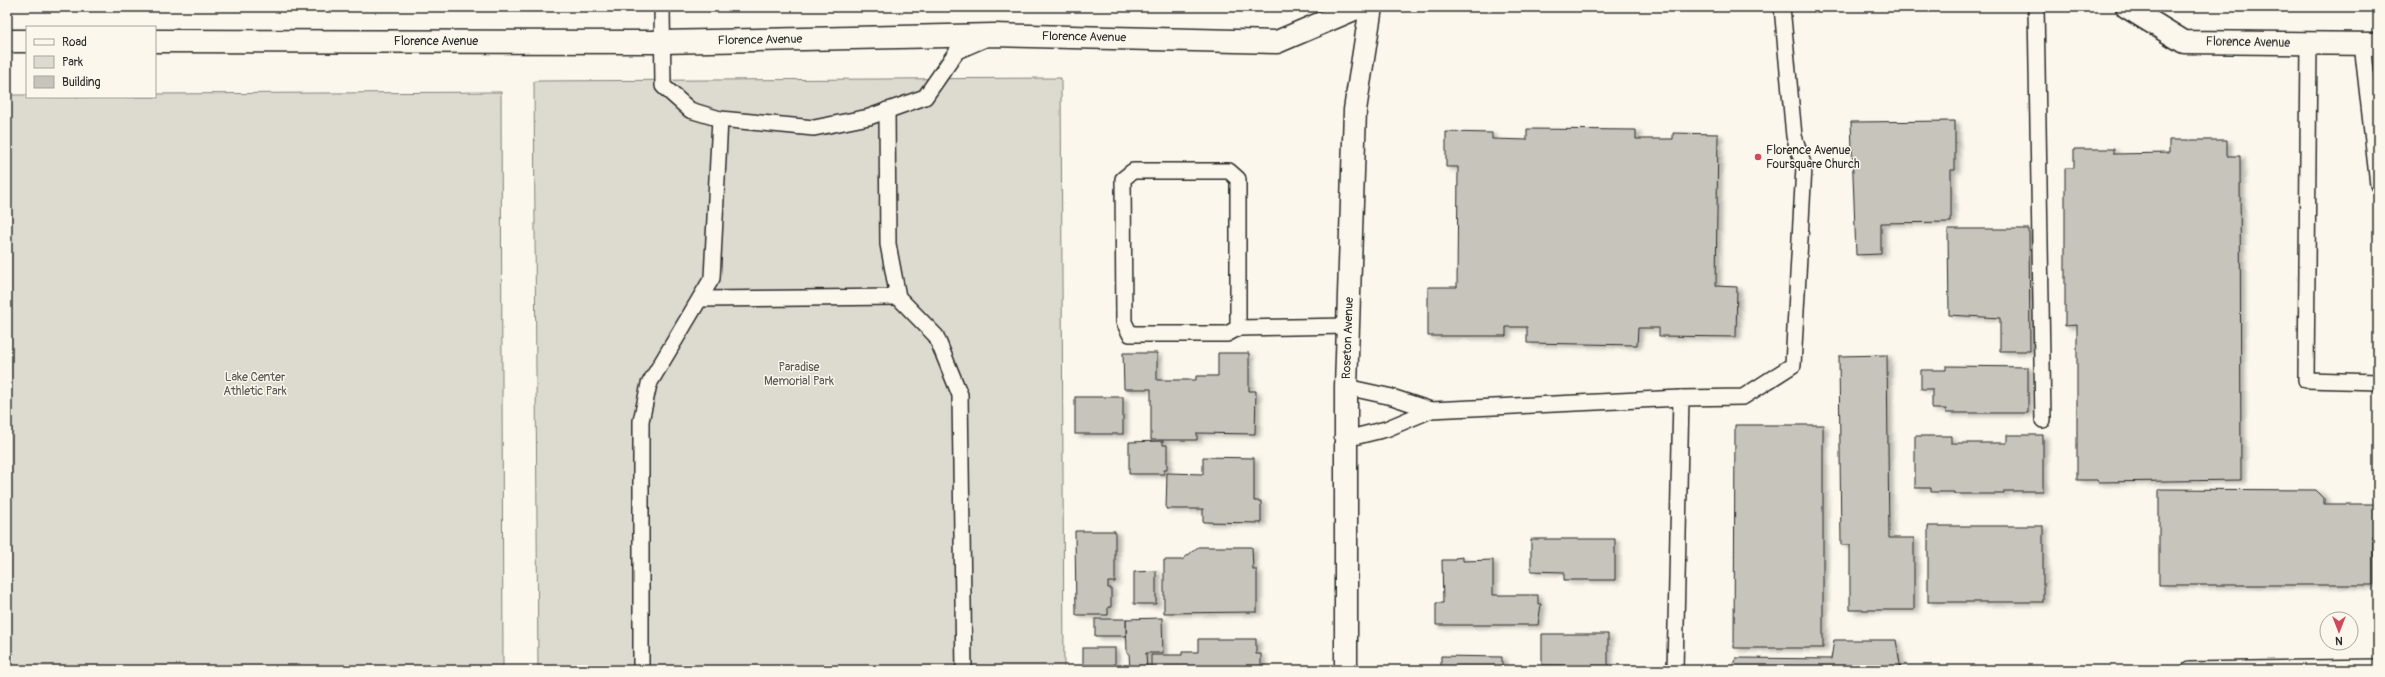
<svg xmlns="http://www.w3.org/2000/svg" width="2385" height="677" viewBox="0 0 2385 677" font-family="Pangolin,sans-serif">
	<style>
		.green { fill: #dddad0; stroke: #84827e }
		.building { fill: #c7c4bc; stroke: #2b2b2b; filter: url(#shadow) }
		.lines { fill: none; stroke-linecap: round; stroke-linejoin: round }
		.service-casing { stroke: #2b2b2b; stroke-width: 18 }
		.minor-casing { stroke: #2b2b2b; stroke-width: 25 }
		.primary-casing { stroke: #2b2b2b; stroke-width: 25 }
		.service { stroke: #fbf7ec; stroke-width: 15 }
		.minor { stroke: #fbf7ec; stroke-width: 22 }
		.primary { stroke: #fbf7ec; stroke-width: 22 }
		.poi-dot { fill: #d1495b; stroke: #fbf7ec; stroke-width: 1.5 }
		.labels { text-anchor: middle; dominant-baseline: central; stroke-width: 3; stroke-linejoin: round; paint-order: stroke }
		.street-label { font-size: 12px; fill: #2b2b2b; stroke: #fbf7ec }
		.poi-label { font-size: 12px; fill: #2b2b2b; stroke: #fbf7ec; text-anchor: start }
		.park-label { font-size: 12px; fill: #585754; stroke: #fbf7ec }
	</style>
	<defs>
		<filter id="shadow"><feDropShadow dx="4.5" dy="2.5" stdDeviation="2" flood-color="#0004"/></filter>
	</defs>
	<rect width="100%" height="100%" fill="#fbf7ec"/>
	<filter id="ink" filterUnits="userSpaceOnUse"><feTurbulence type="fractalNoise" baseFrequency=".025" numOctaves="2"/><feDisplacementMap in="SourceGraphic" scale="8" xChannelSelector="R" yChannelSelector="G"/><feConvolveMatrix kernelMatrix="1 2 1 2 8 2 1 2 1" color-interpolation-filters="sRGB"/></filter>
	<g filter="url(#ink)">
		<!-- green -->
		<g class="green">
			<path d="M1061,78L1064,670H538L534,81Z"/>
			<path d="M501,92L503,670H7V95H27V97H155V94Z"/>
		</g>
		<!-- building -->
		<g class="building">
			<path d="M1955,121V170H1951V222L1881,223V254L1856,255L1851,122Z"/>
			<path d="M1527,129L1636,130V139H1673V133L1718,134L1716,286L1737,287L1736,337L1659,336V328H1638L1637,345L1527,343V327H1506V336H1428V287H1457L1458,167H1446V132L1492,133V139L1527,140Z"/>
			<path d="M2169,140H2227V156H2240L2241,480L2098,482V480H2077V325L2065,326V168H2074V149H2114V154L2169,153Z"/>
			<path d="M1948,229H2029L2030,351H2000V318L1949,315Z"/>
			<path d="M1123,353H1157V380H1196V376H1218V353H1249V391H1256L1255,434L1197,433V440H1151V389H1124Z"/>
			<path d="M1887,355L1889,538H1914V610H1850V545H1841L1839,356Z"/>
			<path d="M1946,366L2028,367V413H1946V409H1932V389H1921V370H1946Z"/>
			<rect x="1075" y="397" width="48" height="37"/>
			<path d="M1735,425H1823V648H1734Z"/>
			<path d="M2007,435H2043V491H2004V494H1954V492H1931V488H1915V436H1951V443H2007Z"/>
			<path d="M1163,441V445H1167V470H1164V474H1129V442Z"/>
			<path d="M1203,457L1254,458V501H1261V523L1203,522V509H1166L1167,473L1203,474Z"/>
			<path d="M2159,489L2316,490L2324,498V504H2377V535H2373V585H2159Z"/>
			<rect x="1928" y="526" width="115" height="76"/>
			<path d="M1075,531H1115V582H1108V588H1111V607H1108V615H1076Z"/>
			<path d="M1531,539H1615V580H1564V572L1531,571Z"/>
			<path d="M1198,547H1252L1253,570H1257V612L1164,613V560H1182Z"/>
			<path d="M1463,557V561L1493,560V595H1538V604H1541L1538,625H1436V603H1443L1442,560H1455V558Z"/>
			<path d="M1156,571V604H1134V572Z"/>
			<path d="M1162,618L1163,653H1146L1147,670H1130L1129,653H1127L1126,619Z"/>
			<rect x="1095" y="619" width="31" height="17"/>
			<path d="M1542,634H1608V666L1542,665Z"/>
			<path d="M1198,639H1256V654H1261V670H1151V655H1182V652H1198Z"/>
			<path d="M1834,640H1896L1901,670H1730L1736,658L1831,659Z"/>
			<rect x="1083" y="648" width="32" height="17"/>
			<path d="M1441,656L1502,657V669L1522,670H1441Z"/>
		</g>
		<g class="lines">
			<defs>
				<g id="service">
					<path d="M662,7L663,86L690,110L720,119L814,128L869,117L925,97L957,51L985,39"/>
					<path d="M2036,7L2043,420"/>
					<path d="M2309,43L2306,380L2378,382"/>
					<path d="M2362,44L2378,185"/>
					<path d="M887,110L888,244L898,297L936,336L960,395L964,670"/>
					<path d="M700,299L898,297"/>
					<path d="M1238,328V179L1229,171H1133L1123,179L1124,322L1130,334H1227L1238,328L1349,326"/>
					<path d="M1346,387L1392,397L1431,410"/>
					<path d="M1346,439L1386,429L1431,410L1681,398"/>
					<path d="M641,670V421L649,384L712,278L720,119"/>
					<path d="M1675,670L1681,398L1743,397L1793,365L1804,167L1794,136L1782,7"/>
					<path d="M2189,670L2378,667"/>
				</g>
				<path id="minor" d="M1346,670V387L1355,110L1371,7"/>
				<g id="primary">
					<path d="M2127,7L2184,42L2378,44"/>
					<path d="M7,41H27"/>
					<path d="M155,41L661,42L994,35L1277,42L1359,7"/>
				</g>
			</defs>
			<!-- service casing -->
			<use href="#service" class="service-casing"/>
			<!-- minor casing -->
			<use href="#minor" class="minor-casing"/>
			<!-- primary casing -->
			<use href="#primary" class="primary-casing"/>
			<!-- service -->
			<use href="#service" class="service"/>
			<!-- minor -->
			<use href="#minor" class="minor"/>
			<!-- primary -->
			<use href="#primary" class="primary"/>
		</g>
	</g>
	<!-- markers -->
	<circle class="poi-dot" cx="1758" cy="157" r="4"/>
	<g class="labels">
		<!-- street labels -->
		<g class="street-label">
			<text transform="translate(1084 37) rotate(1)">Florence Avenue</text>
			<text transform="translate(760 40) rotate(-1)">Florence Avenue</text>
			<text x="436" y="41">Florence Avenue</text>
			<text transform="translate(2248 42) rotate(1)">Florence Avenue</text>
			<text transform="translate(1348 338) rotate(-88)">Roseton Avenue</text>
		</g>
		<!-- poi labels -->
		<g class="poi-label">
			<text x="1766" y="150">Florence Avenue<tspan x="1766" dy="14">Foursquare Church</tspan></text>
		</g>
		<!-- park labels -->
		<g class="park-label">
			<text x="799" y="367">Paradise<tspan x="799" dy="14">Memorial Park</tspan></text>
			<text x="255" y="377">Lake Center<tspan x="255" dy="14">Athletic Park</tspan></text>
		</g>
	</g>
	<!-- margin -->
	<rect width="2385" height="677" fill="none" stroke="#fbf7ec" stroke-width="24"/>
	<rect x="12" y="12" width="2361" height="653" fill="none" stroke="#2b2b2b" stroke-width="1.5" filter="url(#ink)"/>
	<!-- legend -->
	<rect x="26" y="26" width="130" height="72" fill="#fbf7ec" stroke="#a8a59f"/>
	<rect x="34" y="39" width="20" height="6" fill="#fbf7ec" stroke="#a8a59f"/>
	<text x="62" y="46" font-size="12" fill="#2b2b2b">Road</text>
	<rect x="34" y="56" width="20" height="12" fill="#dddad0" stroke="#a8a59f"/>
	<text x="62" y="66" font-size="12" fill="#2b2b2b">Park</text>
	<rect x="34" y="76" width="20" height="12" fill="#c7c4bc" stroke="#a8a59f"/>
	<text x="62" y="86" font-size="12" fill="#2b2b2b">Building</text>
	<!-- north arrow -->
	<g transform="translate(2339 631) rotate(180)"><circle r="19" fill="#fbf7ec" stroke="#a8a59f"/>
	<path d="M0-3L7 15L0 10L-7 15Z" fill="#d1495b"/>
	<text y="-6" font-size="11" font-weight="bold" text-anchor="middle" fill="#2b2b2b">N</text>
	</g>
</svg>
